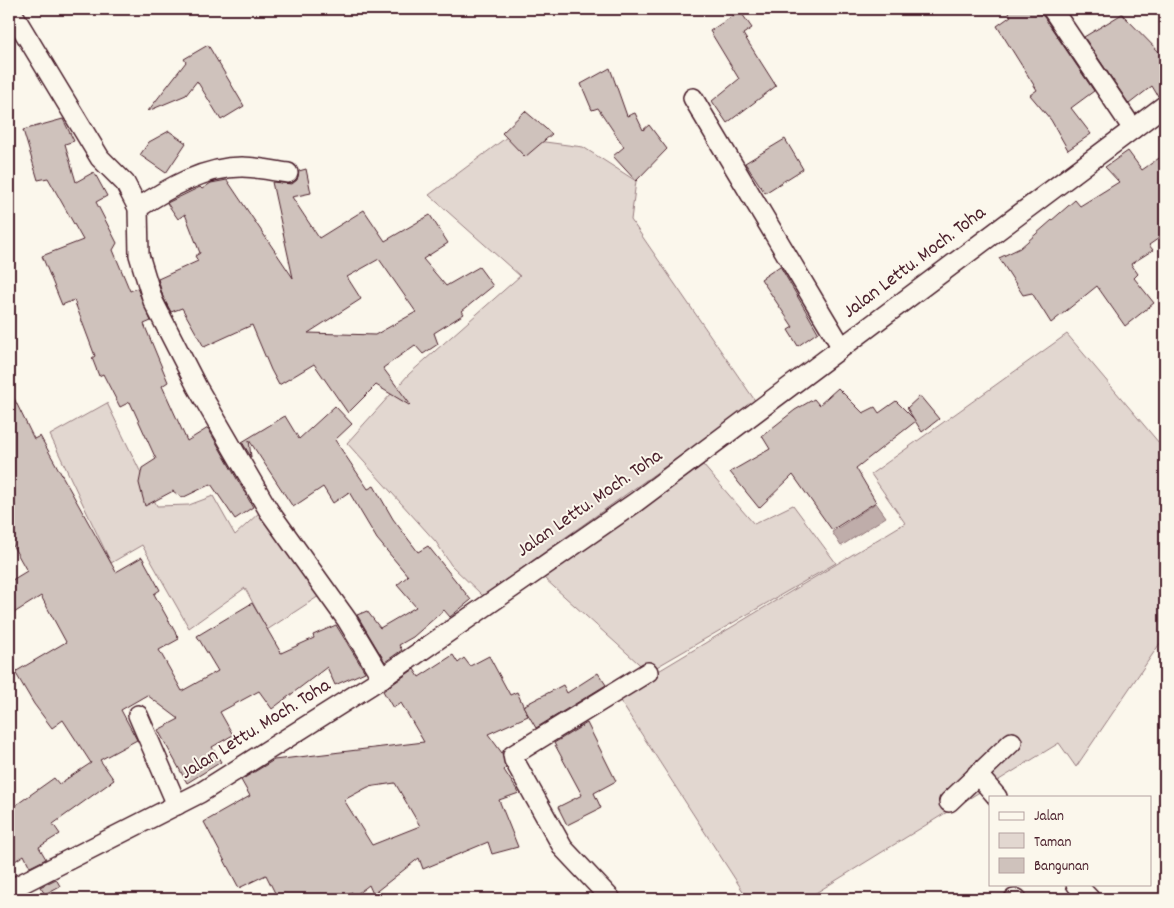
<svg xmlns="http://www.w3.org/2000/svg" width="1174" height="908" viewBox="0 0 1174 908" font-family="Dekko,sans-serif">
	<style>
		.green { fill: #e2d7d0; stroke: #967b7e }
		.water { fill: #bfadaa; stroke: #907477 }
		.building { fill: #cfc2bc; stroke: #4a1f2b; fill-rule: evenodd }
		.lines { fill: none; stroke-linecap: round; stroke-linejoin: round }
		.street-casing { stroke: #4a1f2b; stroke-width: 22 }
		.street { stroke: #fbf7ec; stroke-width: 19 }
		.labels { text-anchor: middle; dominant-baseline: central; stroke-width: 4; stroke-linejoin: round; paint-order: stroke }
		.street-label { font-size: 20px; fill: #4a1f2b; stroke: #fbf7ec }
	</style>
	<rect width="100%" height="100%" fill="#fbf7ec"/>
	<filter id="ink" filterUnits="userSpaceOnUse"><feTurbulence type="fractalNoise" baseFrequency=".02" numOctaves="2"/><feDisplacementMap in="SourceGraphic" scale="10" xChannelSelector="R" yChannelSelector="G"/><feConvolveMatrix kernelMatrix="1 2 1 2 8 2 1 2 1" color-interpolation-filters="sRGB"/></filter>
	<g filter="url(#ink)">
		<!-- green -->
		<g class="green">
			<path d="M507,137L583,147L636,181L631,220L756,402L483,596L451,565L436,542L347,443L409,374L520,276L429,195Z"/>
			<path d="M1067,334L1165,450V636L1076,767L1059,743L806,899H748L617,696L905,523L871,474Z"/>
			<path d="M107,403L157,506L189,505L213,496L235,535L260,512L319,596L267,630L245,588L189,628L142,545L111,563L50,435Z"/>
			<path d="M703,465L754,524L793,505L836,563L648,672L544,578Z"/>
		</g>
		<!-- water -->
		<path class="water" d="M876,503L886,517L841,546L832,532Z"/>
		<!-- building -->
		<g class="building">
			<path d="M1006,9H1035L1044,17L1094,91L1071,108L1091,134L1068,150L1051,120L1030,95L1037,90L997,26L1011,16Z"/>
			<path d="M740,11L752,28L743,34L776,86L727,123L712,101L739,79L710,31Z"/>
			<path d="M1122,14L1165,58V94L1158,96L1152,86L1129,104L1084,37Z"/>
			<path d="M208,45L244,106L221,120L197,81L186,95L148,111L186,62L184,59Z"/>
			<path d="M610,68L627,116L635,113L643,130L649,125L667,149L636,181L613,156L624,147L598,108L592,110L581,84Z"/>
			<path d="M525,111L552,134L525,157L502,133Z"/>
			<path d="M63,119L74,141L65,144L76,182L94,172L107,196L96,202L117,243L113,250L130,291L137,288L151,321L144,324L168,382L162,386L187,441L208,428L253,507L235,519L211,484L182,498L173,491L145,506L139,483L142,468L156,459L130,402L120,407L103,374L99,376L92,358L95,356L74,300L62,305L42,256L83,240L48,178L38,180L23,130Z"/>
			<path d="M169,131L186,143L166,173L140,155L149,142Z"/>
			<path d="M785,139L803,169L765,193L745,163Z"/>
			<path d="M1128,151L1142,170L1165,154V234L1149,245L1153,250L1131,264L1138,274L1134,278L1154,303L1125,326L1097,286L1051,323L1032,293L1023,295L999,258L1020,248L1075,200L1080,206L1119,182L1105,167Z"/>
			<path d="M306,169L311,193L292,197L319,238L364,210L385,241L430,215L448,243L423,259L446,286L479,267L493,286L462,311L464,314L434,333L438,344L423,354L415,345L383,368L410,404L409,405L376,385L348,413L314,364L279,385L271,370L252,325L204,347L182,308L171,312L163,297L158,279L198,261L195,256L200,253L185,214L178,219L167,203L200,187L202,189L211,183L227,180L293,278L272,182L292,184L297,180L299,171ZM379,259L416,312L375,335L308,333L361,299L347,277Z"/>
			<path d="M780,266L818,332L798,346L788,330L793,327L761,279Z"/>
			<path d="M9,388L34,439L40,436L116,572L142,557L160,590L154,594L179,639L159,650L182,691L218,671L197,636L252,603L281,653L314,638L313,635L336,625L365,672L335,685L327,667L272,709L259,691L220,712L233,735L212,747L221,762L187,783L158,730L179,719L147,695L121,710L137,740L100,760L114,780L53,824L60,834L39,847L46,859L30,867L24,855L9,865V810L54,778L59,784L91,763L63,720L52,728L34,704L15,672L66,642L41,596L9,616V582L27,571L9,539Z"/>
			<path d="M838,388L863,413L875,407L879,413L896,401L916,421L856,468L876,502L832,530L793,475L759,508L730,472L770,449L762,436L795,410L814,399L819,405Z"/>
			<path d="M920,396L939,419L922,432L907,408Z"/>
			<path d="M335,406L352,424L335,440L368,489L374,486L393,519L418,552L428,546L471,600L450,617L444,610L413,637L399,645L402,650L385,662L357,615L367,611L380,628L416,607L397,585L408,576L377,539L349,492L333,503L323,487L293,507L249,440L251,457L242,442L285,416L299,439Z"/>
			<path d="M453,655L458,663L464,658L470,666L489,656L510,695L517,692L528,716L488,734L502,753L506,768L504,770L519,793L499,800L518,847L492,854L488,842L423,869L419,858L373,894L369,885L353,897L352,892L335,899H278L266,875L239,888L204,822L250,796L241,780L274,760L424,742L401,703L393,708L383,691L414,669L419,677ZM395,783L420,826L372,845L344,800L368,787Z"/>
			<path d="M598,673L606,685L536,728L523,706L563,685L567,693Z"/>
			<path d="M587,723L616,781L594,793L601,808L567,825L558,807L582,795L554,743Z"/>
			<path d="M56,879L60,886L45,894L40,887Z"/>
		</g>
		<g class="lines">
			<defs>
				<g id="street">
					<path d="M10,9L100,158L125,183L138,208L139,255L153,301L197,387L269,511L347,620L382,678"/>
					<path d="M1052,9L1133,129"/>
					<path d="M693,98L841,346"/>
					<path d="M138,208C168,188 204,167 242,167C257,167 273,171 288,173"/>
					<path d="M138,715L177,805"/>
					<path d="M977,774L997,797"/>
					<path d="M949,802L1012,742"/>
					<path d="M1076,884L1090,899"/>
					<path d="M9,890L200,793L382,678L636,502L1165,105"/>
					<path d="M611,899L563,848L514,760L513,755L648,672"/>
					<path d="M1014,899H1017"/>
				</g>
			</defs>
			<!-- street casing -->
			<use href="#street" class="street-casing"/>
			<!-- street -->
			<use href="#street" class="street"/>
		</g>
	</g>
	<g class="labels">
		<!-- street labels -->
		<g class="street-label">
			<text transform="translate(915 263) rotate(-37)">Jalan Lettu. Moch. Toha</text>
			<text transform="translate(590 504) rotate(-35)">Jalan Lettu. Moch. Toha</text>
			<text transform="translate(256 730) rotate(-32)">Jalan Lettu. Moch. Toha</text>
		</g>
	</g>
	<!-- margin -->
	<rect width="1174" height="908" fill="none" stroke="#fbf7ec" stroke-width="30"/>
	<rect x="15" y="15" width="1144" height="878" fill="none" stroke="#4a1f2b" stroke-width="2" filter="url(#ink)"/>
	<!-- legend -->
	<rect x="989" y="796" width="162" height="90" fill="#fbf7ec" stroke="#b4a19f"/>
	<rect x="999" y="812" width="25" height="8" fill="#fbf7ec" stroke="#b4a19f"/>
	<text x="1034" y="820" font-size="15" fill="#4a1f2b">Jalan</text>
	<rect x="999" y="833" width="25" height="15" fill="#e2d7d0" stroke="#b4a19f"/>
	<text x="1034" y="846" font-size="15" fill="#4a1f2b">Taman</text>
	<rect x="999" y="858" width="25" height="15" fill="#cfc2bc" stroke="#b4a19f"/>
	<text x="1034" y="870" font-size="15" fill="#4a1f2b">Bangunan</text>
</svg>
